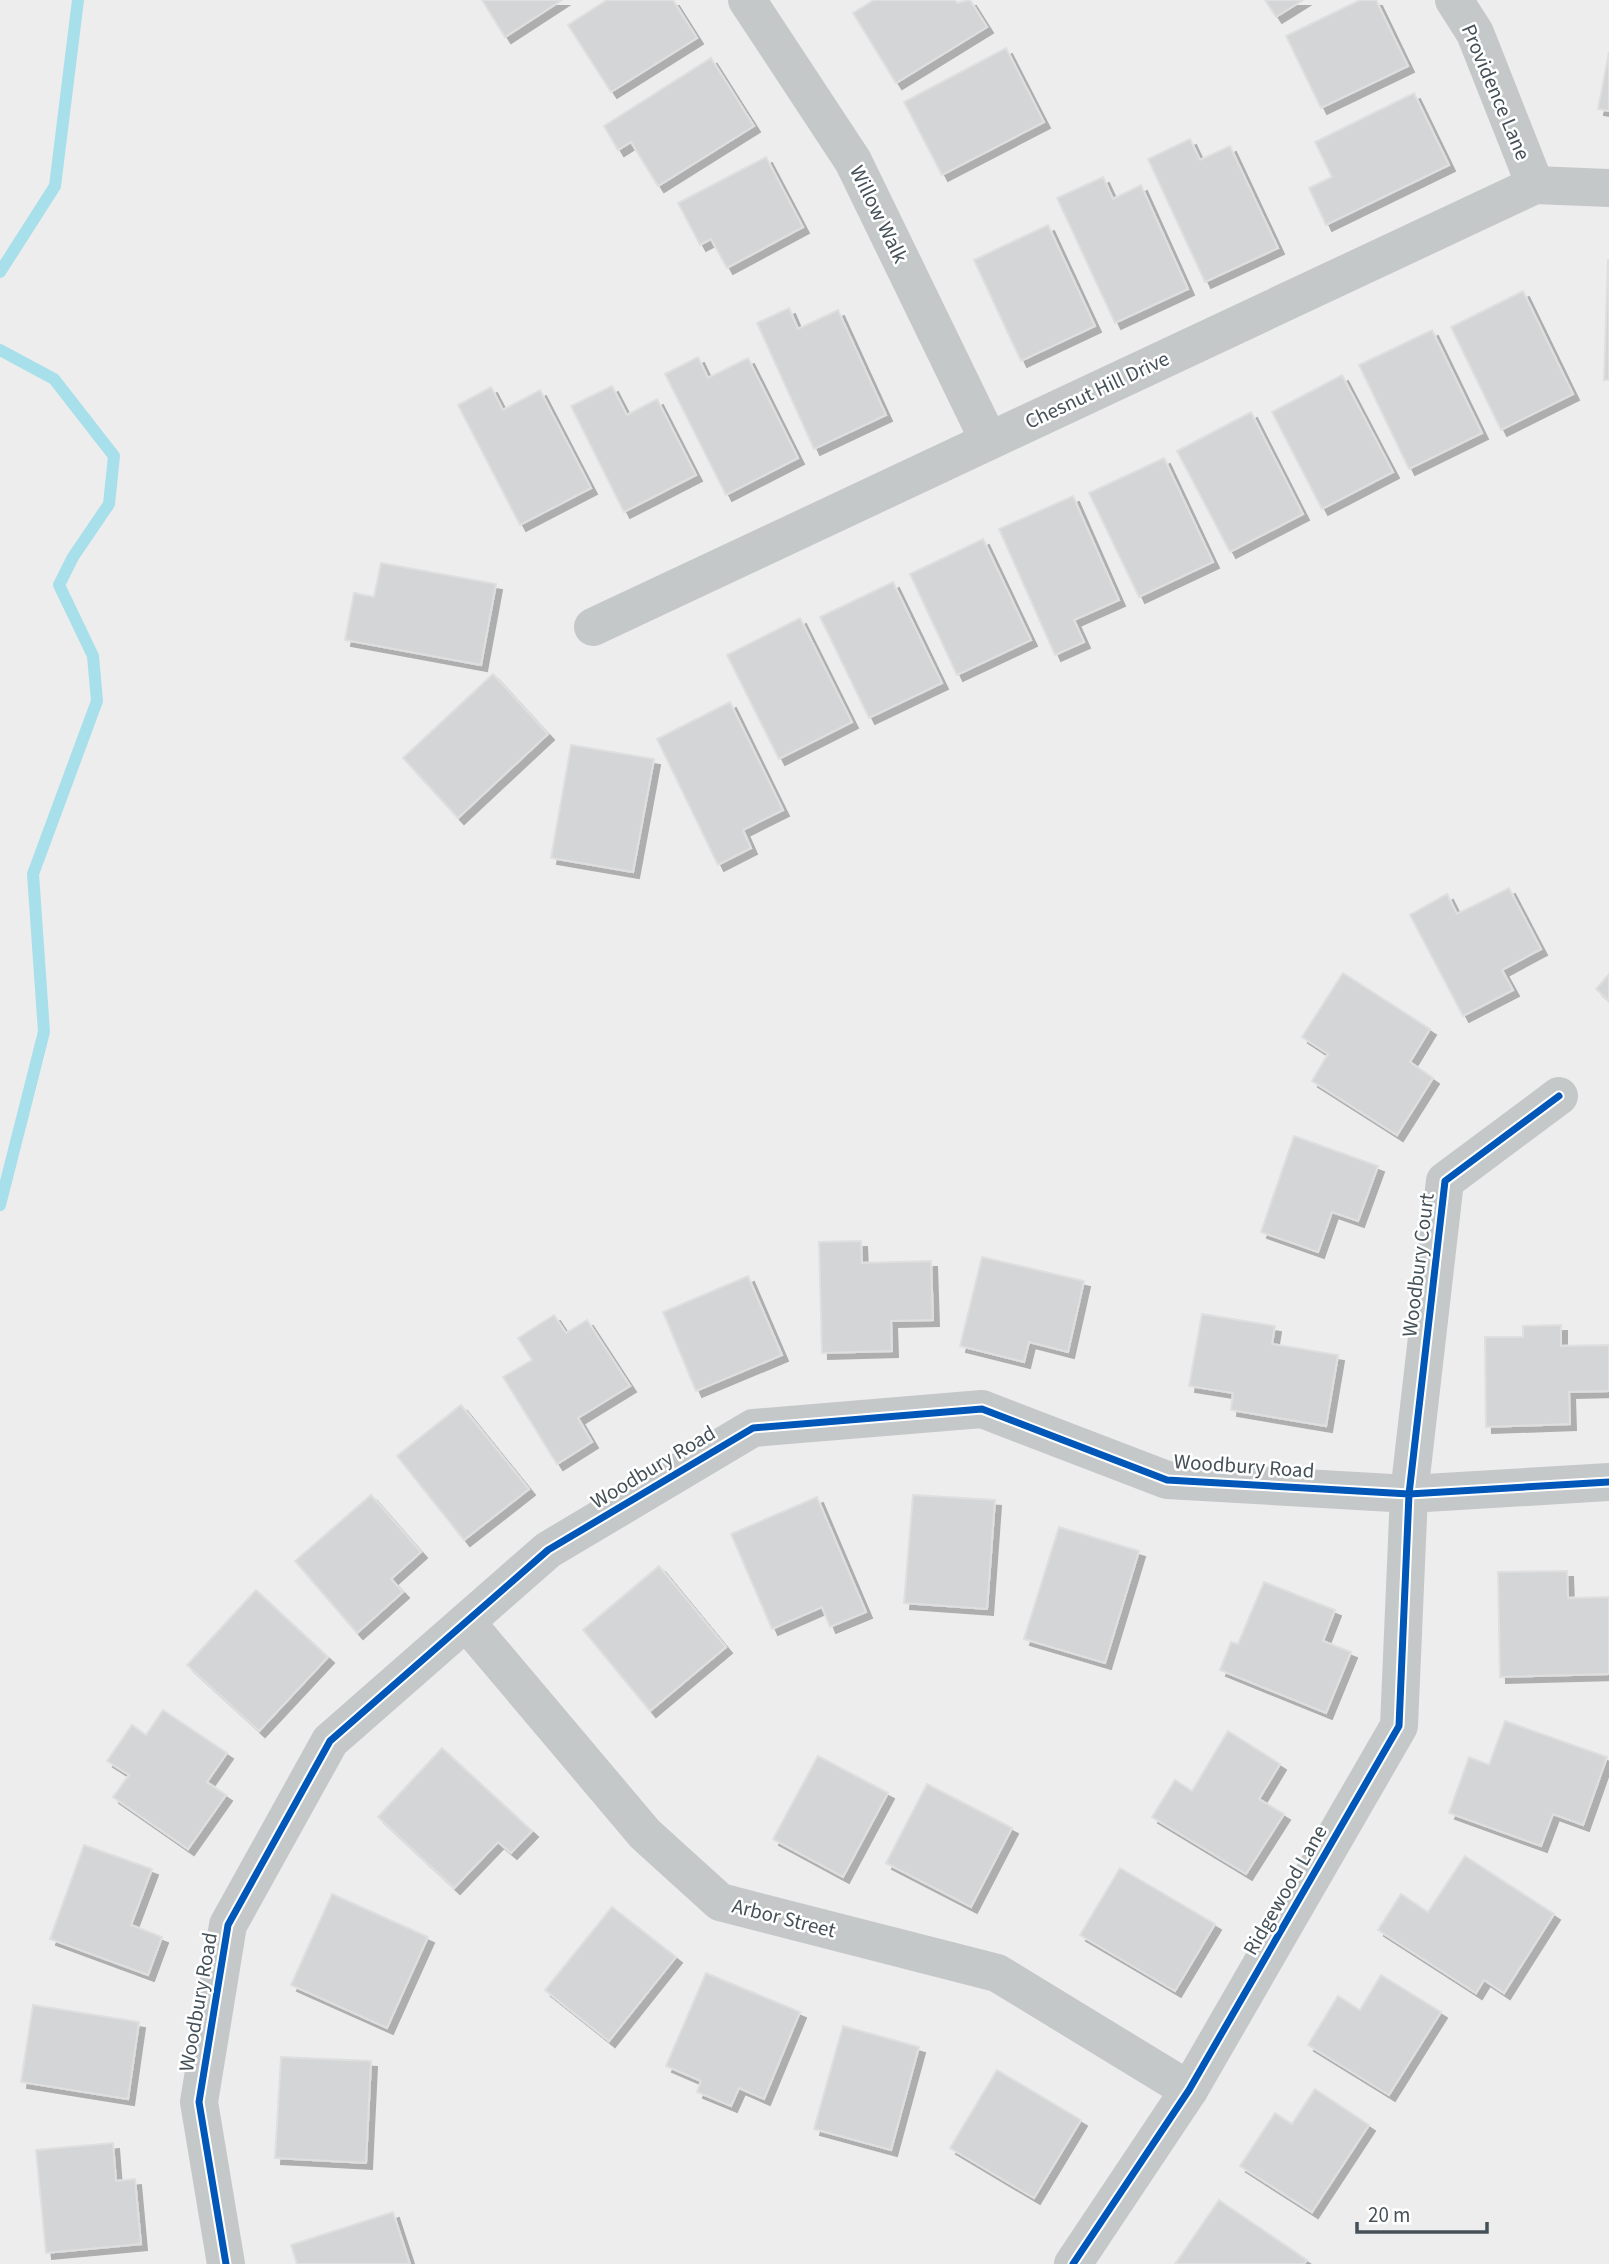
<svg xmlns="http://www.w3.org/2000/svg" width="1609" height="2264" viewBox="0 0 1609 2264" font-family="'Source Sans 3',sans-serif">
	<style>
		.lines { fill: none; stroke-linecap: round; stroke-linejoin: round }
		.stream { stroke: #a7dfea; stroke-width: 12 }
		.building { fill: #d4d5d6; stroke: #dfdfe0; stroke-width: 2; filter: url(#shadow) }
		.minor { stroke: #c5c8c9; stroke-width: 38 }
		.cycleway-casing { stroke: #fff; stroke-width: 11 }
		.cycleway { stroke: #0057b8; stroke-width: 7 }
		.labels { text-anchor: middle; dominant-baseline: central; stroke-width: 5; stroke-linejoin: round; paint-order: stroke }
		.street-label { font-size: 21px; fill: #455159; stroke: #fff }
	</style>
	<defs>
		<filter id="shadow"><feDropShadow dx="6" dy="6" stdDeviation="0" flood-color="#0004"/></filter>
	</defs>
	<rect width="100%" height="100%" fill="#eeeded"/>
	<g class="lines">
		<!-- stream -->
		<g class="stream">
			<path d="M0,272L55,186L78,0"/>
			<path d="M0,350L54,379L114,456L109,504L73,557L59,585L93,656L97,701L33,874L44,1032L0,1205"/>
		</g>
	</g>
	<!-- building -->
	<g class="building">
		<path d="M482,0H562L505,37Z"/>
		<path d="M607,0H673L697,38L611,92L568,25Z"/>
		<path d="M874,0H955L957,3L970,0L987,27L896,83L853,13Z"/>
		<path d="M1265,0H1303L1276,17Z"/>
		<path d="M1360,0H1376L1408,66L1321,108L1286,36Z"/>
		<path d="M1006,48L1044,122L942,175L904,102Z"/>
		<path d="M1609,52V111L1598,109Z"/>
		<path d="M711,58L754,126L658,186L631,142L618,150L604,126Z"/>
		<path d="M1414,93L1449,165L1326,225L1309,188L1332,177L1315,142Z"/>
		<path d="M1190,139L1200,160L1230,146L1278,248L1205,282L1148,159Z"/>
		<path d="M766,157L803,227L727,268L711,239L700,245L678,203Z"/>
		<path d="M1103,177L1113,199L1141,185L1188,289L1115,323L1057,198Z"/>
		<path d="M1048,225L1095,326L1021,361L974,260Z"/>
		<path d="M1608,260H1609V380H1604Z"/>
		<path d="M1523,291L1573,394L1501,430L1451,327Z"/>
		<path d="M789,308L798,329L838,310L886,415L814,449L757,323Z"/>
		<path d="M1432,330L1482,433L1409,469L1359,365Z"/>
		<path d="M698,357L708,378L748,358L798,458L726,495L665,374Z"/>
		<path d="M1342,375L1393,472L1322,509L1272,412Z"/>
		<path d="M612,386L627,415L657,399L696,475L624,512L571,406Z"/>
		<path d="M491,387L503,410L540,390L591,488L520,525L458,405Z"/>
		<path d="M1251,412L1303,514L1230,552L1177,451Z"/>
		<path d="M1164,458L1213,562L1139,597L1089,493Z"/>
		<path d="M1073,496L1119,600L1074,620L1084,642L1055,655L999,529Z"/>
		<path d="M983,539L1031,640L957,675L910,574Z"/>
		<path d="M381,563L496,584L481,665L345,640L354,593L374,597Z"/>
		<path d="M893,582L942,683L869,718L820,617Z"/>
		<path d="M800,618L852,722L779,759L727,655Z"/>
		<path d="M493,674L548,734L458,818L403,758Z"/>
		<path d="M730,702L783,810L743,830L751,848L718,865L657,739Z"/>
		<path d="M571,745L654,759L633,872L551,858Z"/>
		<path d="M1509,888L1541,949L1502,970L1513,990L1463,1016L1410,915L1447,894L1457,914Z"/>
		<path d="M1343,973L1430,1029L1410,1062L1433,1078L1397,1135L1312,1081L1328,1054L1302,1037Z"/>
		<path d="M1609,974V1001L1596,989Z"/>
		<path d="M1294,1136L1378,1166L1358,1221L1332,1212L1318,1252L1261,1232Z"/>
		<path d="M861,1241L862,1263L931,1261L933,1320L891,1321L892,1351L822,1353L819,1242Z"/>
		<path d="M982,1257L1084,1281L1068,1352L1029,1342L1024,1362L960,1346Z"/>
		<path d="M748,1276L782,1355L696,1391L663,1312Z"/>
		<path d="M1202,1314L1275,1326L1272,1344L1338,1355L1326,1426L1231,1410L1233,1393L1189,1386Z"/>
		<path d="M554,1315L566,1333L587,1320L630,1386L578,1418L592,1442L557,1464L503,1377L532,1360L518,1338Z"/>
		<path d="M1561,1325V1346L1609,1345V1391L1569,1392L1570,1424L1486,1427L1485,1337H1523V1326Z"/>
		<path d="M461,1405L529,1489L464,1540L397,1456Z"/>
		<path d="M371,1495L421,1552L391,1579L403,1592L357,1633L295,1561Z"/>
		<path d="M913,1495L995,1500L987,1609L904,1603Z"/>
		<path d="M817,1497L866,1612L830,1627L822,1607L772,1629L731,1534Z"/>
		<path d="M1059,1527L1139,1551L1105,1663L1024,1639Z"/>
		<path d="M659,1566L726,1647L650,1711L583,1630Z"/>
		<path d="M1567,1571L1568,1598L1609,1597V1674L1500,1677L1498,1572Z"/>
		<path d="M1264,1582L1335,1610L1323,1641L1351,1652L1326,1713L1220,1670L1231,1642L1238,1644Z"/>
		<path d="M256,1590L328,1657L259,1731L187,1665Z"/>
		<path d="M163,1710L227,1753L207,1782L226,1795L188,1849L113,1797L129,1775L107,1761L132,1725L146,1735Z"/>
		<path d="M1505,1721L1607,1757L1583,1825L1553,1814L1541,1846L1449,1813L1469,1757L1489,1765Z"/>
		<path d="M1228,1731L1280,1764L1259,1799L1284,1814L1246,1874L1152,1817L1175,1780L1192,1791Z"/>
		<path d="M442,1748L532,1831L511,1853L498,1842L454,1888L378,1817Z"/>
		<path d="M818,1756L888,1793L843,1877L773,1839Z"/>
		<path d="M927,1784L1012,1828L971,1907L886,1863Z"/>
		<path d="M84,1845L152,1869L131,1925L162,1937L148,1975L50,1939Z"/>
		<path d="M1465,1856L1554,1914L1504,1993L1484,1980L1476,1993L1378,1930L1401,1894L1428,1912Z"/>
		<path d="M1120,1868L1215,1924L1175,1991L1080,1935Z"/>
		<path d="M332,1894L428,1937L387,2028L291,1985Z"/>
		<path d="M612,1907L676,1957L609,2041L545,1990Z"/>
		<path d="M706,1973L800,2012L764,2099L739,2088L731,2106L697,2092L701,2081L666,2066Z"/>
		<path d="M1381,1975L1441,2012L1389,2095L1308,2045L1338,1996L1360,2010Z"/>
		<path d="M33,2005L139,2022L128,2099L21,2082Z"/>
		<path d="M843,2026L919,2047L891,2150L814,2129Z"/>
		<path d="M281,2057L371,2061L366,2163L275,2158Z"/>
		<path d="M997,2070L1081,2120L1034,2198L950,2148Z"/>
		<path d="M1315,2089L1369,2125L1312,2212L1240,2166L1275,2113L1292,2124Z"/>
		<path d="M113,2143L116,2181L135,2179L141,2244L46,2253L36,2150Z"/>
		<path d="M1219,2200L1307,2260L1304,2264H1175Z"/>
		<path d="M393,2212L410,2264H297L291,2245Z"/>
	</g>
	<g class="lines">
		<!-- minor -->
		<g class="minor">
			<path d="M747,0L853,161L989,441"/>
			<path d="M1454,0L1475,33L1535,185"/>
			<path d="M593,627L1535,185L1609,188"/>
			<path d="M466,1622L645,1834L720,1902L997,1973L1189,2090"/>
			<path d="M226,2264L199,2102L228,1925L330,1741L548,1550L753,1428L982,1409L1167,1480L1409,1494L1609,1482"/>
			<path d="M1073,2264L1189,2090L1399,1726L1409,1494L1445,1181L1559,1096"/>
		</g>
		<defs>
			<g id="cycleway">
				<path d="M226,2264L199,2102L228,1925L330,1741L548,1550L753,1428L982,1409L1167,1480L1409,1494L1609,1482"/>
				<path d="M1073,2264L1189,2090L1399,1726L1409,1494L1445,1181L1559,1096"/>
			</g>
		</defs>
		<!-- cycleway casing -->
		<use href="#cycleway" class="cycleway-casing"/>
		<!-- cycleway -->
		<use href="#cycleway" class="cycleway"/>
	</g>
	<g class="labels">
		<!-- street labels -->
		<g class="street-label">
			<text transform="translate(1496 92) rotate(67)">Providence Lane</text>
			<text transform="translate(879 214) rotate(64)">Willow Walk</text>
			<text transform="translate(1097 390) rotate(-25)">Chesnut Hill Drive</text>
			<text transform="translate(1418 1265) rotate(-83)">Woodbury Court</text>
			<text transform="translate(1244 1466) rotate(4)">Woodbury Road</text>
			<text transform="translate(653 1467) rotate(-31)">Woodbury Road</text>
			<text transform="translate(1285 1890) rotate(-60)">Ridgewood Lane</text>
			<text transform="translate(784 1918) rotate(14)">Arbor Street</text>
			<text transform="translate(198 2002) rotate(-80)">Woodbury Road</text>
		</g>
	</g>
	<!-- scale -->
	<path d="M1357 2222v10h130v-10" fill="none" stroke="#455159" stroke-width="3.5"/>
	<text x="1368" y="2222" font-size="21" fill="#455159" stroke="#ffffff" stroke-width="5" paint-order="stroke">20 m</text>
</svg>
